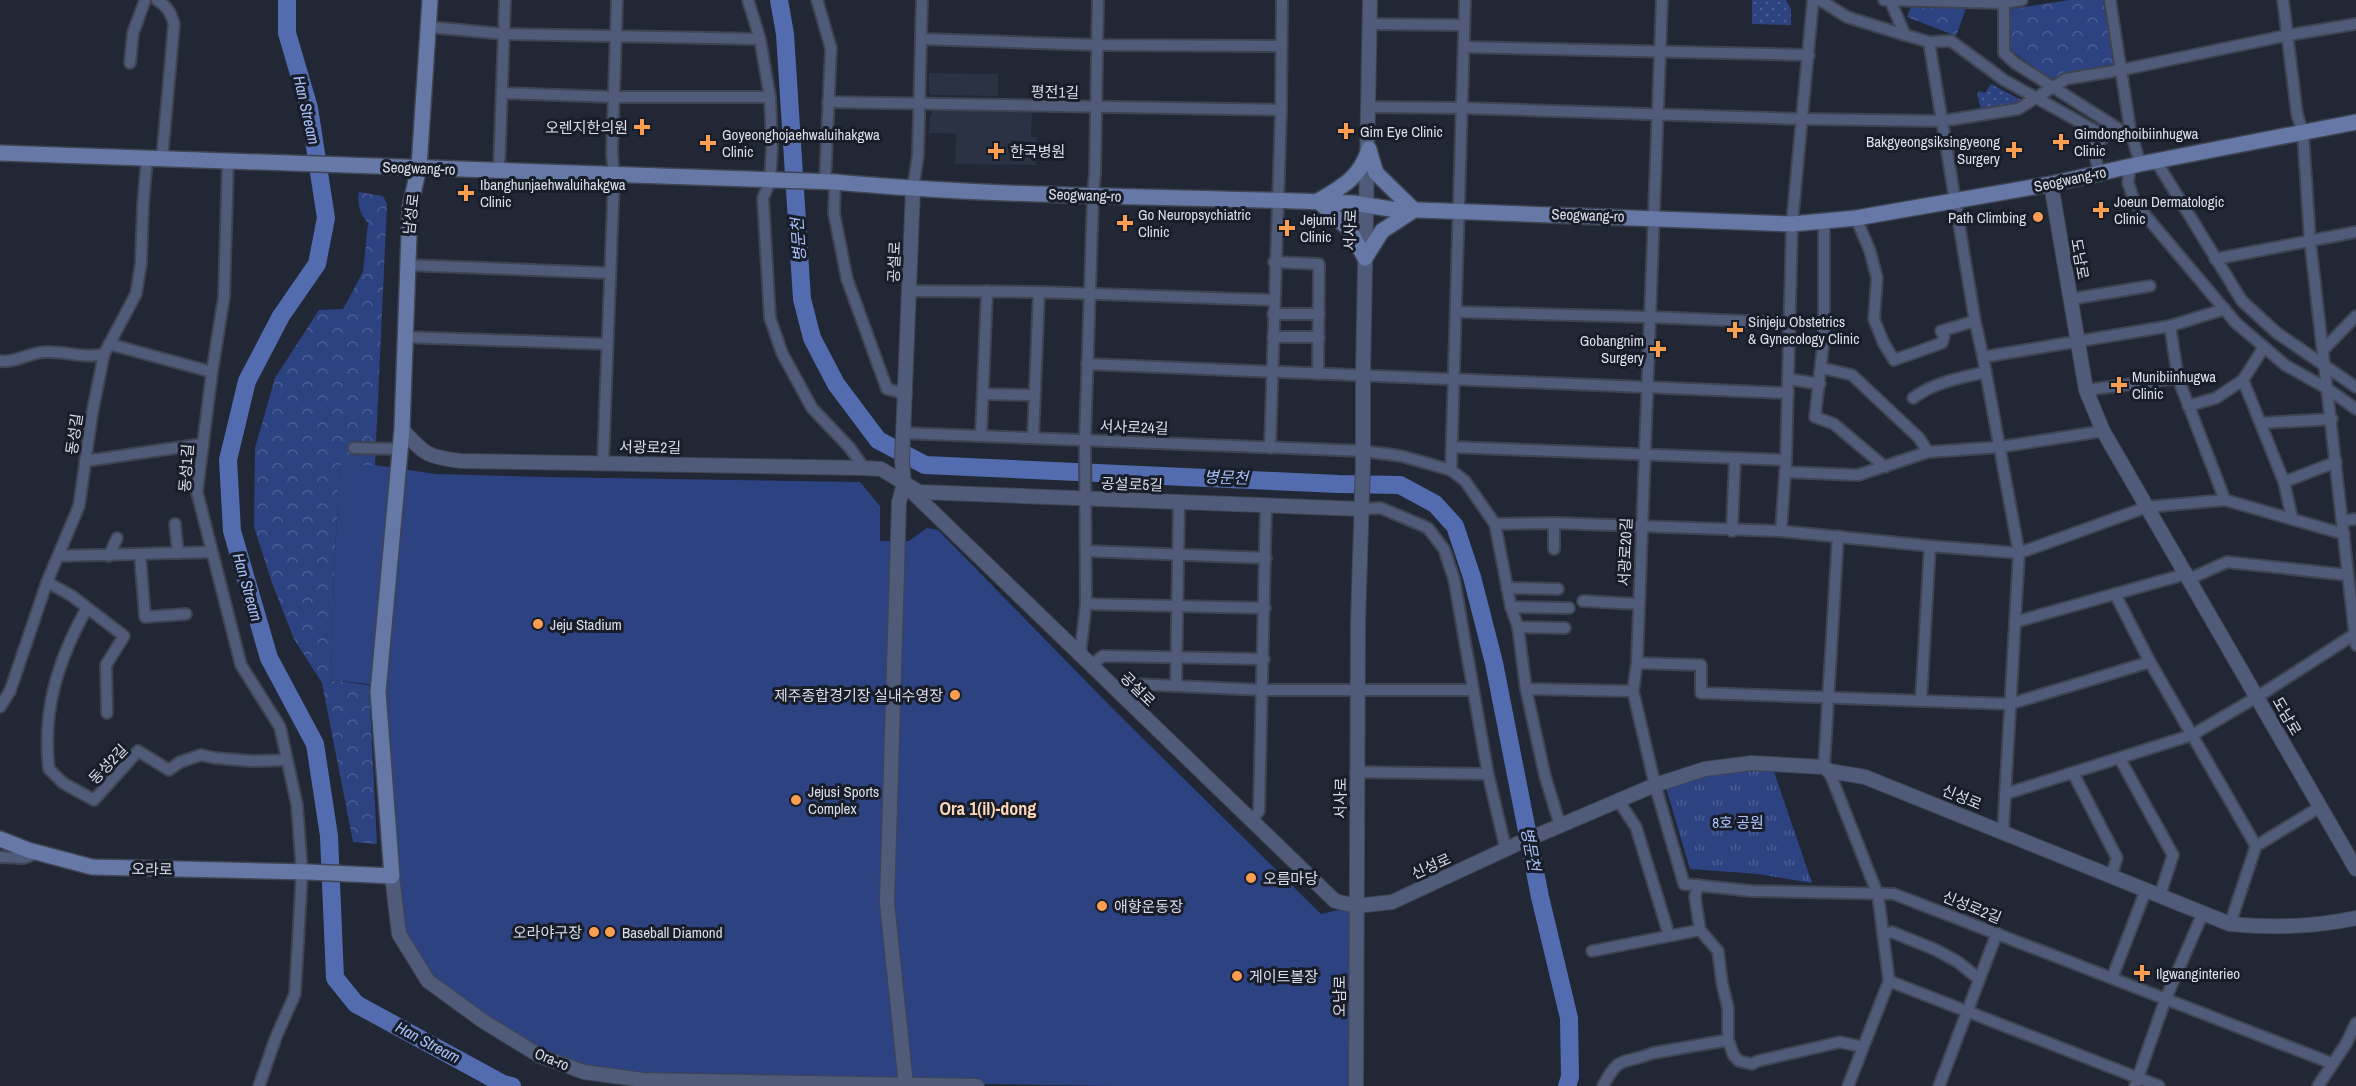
<svg xmlns="http://www.w3.org/2000/svg" width="2356" height="1086" viewBox="0 0 2356 1086" font-family="'Archivo Narrow','Noto Sans KR',sans-serif">
	<style>
		.built { fill: #2a3244 }
		.grass { fill: url(#grass-dots) }
		.forest { fill: url(#forest-crowns) }
		.park { fill: url(#park-tufts) }
		.pitch { fill: #2d4281 }
		.lines { fill: none; stroke-linecap: round; stroke-linejoin: round }
		.river { stroke: #536caf; stroke-width: 18 }
		.minor-casing { stroke: #3f4452; stroke-width: 14 }
		.tertiary-casing { stroke: #3f4452; stroke-width: 16 }
		.secondary-casing { stroke: #3f4452; stroke-width: 18 }
		.minor { stroke: #4f5b78; stroke-width: 10 }
		.tertiary { stroke: #4f5b78; stroke-width: 14 }
		.secondary { stroke: #6678a6; stroke-width: 15 }
		.poi-dot { fill: #fb9e51; stroke: #181d2a; stroke-width: 2 }
		.labels { text-anchor: middle; dominant-baseline: central; stroke-width: 6; stroke-linejoin: round; paint-order: stroke }
		.street-label { font-size: 15px; fill: #dbdee8; stroke: #181d2a }
		.poi-label { font-size: 15px; fill: #dbdee8; stroke: #181d2a; text-anchor: start }
		.park-label { font-size: 15px; fill: #afc5fe; stroke: #181d2a }
		.water-label { font-size: 16px; font-style: italic; fill: #a9bff7; stroke: #181d2a }
		.quarter-label { font-size: 18px; font-weight: bold; fill: #fed6b8; stroke: #181d2a }
	</style>
	<defs>
		<pattern id="grass-dots" width="8" height="8" patternUnits="userSpaceOnUse" patternTransform="scale(1.5)"><rect width="8" height="8" fill="#2d4281"/><path d="M2 2h.1M6 6h.1" fill="none" stroke="#4b5d93" stroke-width="1.8" stroke-linecap="round"/></pattern>
		<pattern id="forest-crowns" width="20" height="18" patternUnits="userSpaceOnUse" patternTransform="scale(1.5)"><rect width="20" height="18" fill="#2d4281"/><path d="M2 6a3 3 0 1 1 6 0M12 15a3 3 0 1 1 6 0" fill="none" stroke="#4b5d93"/></pattern>
		<pattern id="park-tufts" width="24" height="20" patternUnits="userSpaceOnUse" patternTransform="scale(1.5)"><rect width="24" height="20" fill="#2d4281"/><path d="M3 7l-1-3M5 7V3M7 7l1-3M15 17l-1-3M17 17v-4M19 17l1-3" fill="none" stroke="#4b5d93"/></pattern>
	</defs>
	<rect width="100%" height="100%" fill="#212735"/>
	<!-- built -->
	<g class="built">
		<path d="M929,73L998,74V96L932,95L929,92Z"/>
		<path d="M933,110L1032,112L1031,137H1037L1036,165L955,164L956,134L929,133L930,117Z"/>
	</g>
	<!-- grass -->
	<g class="grass">
		<path d="M1752,0H1786L1791,9V25L1752,24Z"/>
		<path d="M1991,84L2021,100L2016,105L1981,109L1977,94L1979,91L1985,93Z"/>
	</g>
	<!-- forest -->
	<g class="forest">
		<path d="M2069,0H2103L2115,66L2066,74L2051,81L2011,50V9Z"/>
		<path d="M1911,7L1966,8L1956,36L1907,17Z"/>
		<path d="M359,192L383,196L387,204L375,465L340,466L334,571L331,680L369,685L377,844L353,842L322,683L294,639L272,583L254,527L255,448L275,378L319,310L343,309L363,272L368,223C360,214 357,204 359,192Z"/>
	</g>
	<!-- park -->
	<path class="park" d="M1773,769L1812,883L1758,874L1690,869L1666,788L1715,774Z"/>
	<!-- pitch -->
	<path class="pitch" d="M340,465H375L436,474L545,477L860,482L880,506V541H909L927,528L938,530L1115,711L1321,914L1356,906V1086H1114L635,1079L540,1056L428,981L399,934L378,692L369,684L331,680L334,571Z"/>
	<g class="lines">
		<!-- river -->
		<g class="river">
			<path d="M287,0V33L309,108L326,218L317,264L281,316L247,381L228,460L232,531L269,658L315,744L329,836L335,978L356,1004L503,1084L512,1086"/>
			<path d="M779,0L785,34L802,299L812,338L836,384L878,440L925,465L1338,484L1400,485L1435,504L1455,526L1472,577L1494,663L1540,897L1569,1018L1570,1077L1567,1086"/>
		</g>
		<defs>
			<g id="minor">
				<path d="M157,0C167,6 171,13 174,24L162,159"/>
				<path d="M748,0L760,39L770,97L772,148L770,181L763,198L770,318L782,353L812,408L850,448L864,468"/>
				<path d="M817,0L831,48L825,182"/>
				<path d="M1662,0L1637,663L1633,691L1655,785L1684,884L1752,891L1894,894L2331,1063"/>
				<path d="M1820,0L1847,17L1905,35L1929,42L1951,41L2004,80L2105,136"/>
				<path d="M1884,0L2004,3L2022,0"/>
				<path d="M1890,0L1905,35"/>
				<path d="M2004,0V53L2015,63L2122,131"/>
				<path d="M2110,0L2130,128L2140,164"/>
				<path d="M2283,0L2297,114L2303,133L2310,240L2356,645"/>
				<path d="M1370,24L1463,25"/>
				<path d="M429,27L504,34L760,39"/>
				<path d="M922,39L1098,45L1281,46"/>
				<path d="M1929,42L1975,321L1983,357L2019,553L2003,832"/>
				<path d="M1464,47L1809,55"/>
				<path d="M130,63L133,33L145,0"/>
				<path d="M502,93L615,97H770"/>
				<path d="M828,102L1281,110"/>
				<path d="M1369,107L1463,108L1803,119L1942,121L2018,109L2066,79L2121,70L2289,35L2356,24"/>
				<path d="M2156,161L2242,301L2277,333L2356,387"/>
				<path d="M2130,166L2128,183L2135,203L2236,323L2285,365L2328,389L2356,409"/>
				<path d="M499,171L505,0"/>
				<path d="M2099,173L2093,147L2105,136L2126,130"/>
				<path d="M835,182L834,213L847,279L887,389L906,394"/>
				<path d="M913,189L918,155L922,0"/>
				<path d="M1856,218L1870,251L1877,278L1874,319L1883,342L1894,360L1942,343L1944,336L1941,331L1975,321"/>
				<path d="M1824,222V336L1815,417L1834,424L1885,467"/>
				<path d="M2215,259L2356,232"/>
				<path d="M1274,262L1319,264L1318,374"/>
				<path d="M407,265L609,273"/>
				<path d="M909,291L1039,292L1273,300"/>
				<path d="M2071,299L2150,286"/>
				<path d="M1458,312L1649,317L1790,323"/>
				<path d="M1273,314H1319"/>
				<path d="M2170,326L2178,378L2225,500"/>
				<path d="M405,337L607,344"/>
				<path d="M1273,337H1319"/>
				<path d="M109,344L212,372L197,492L241,665L280,727L297,805L302,872L295,994L276,1037L259,1086"/>
				<path d="M2264,347L2243,380L2284,482L2292,518"/>
				<path d="M2323,350L2356,316"/>
				<path d="M1983,357L2170,326L2225,309"/>
				<path d="M0,361C17,363 30,352 46,352C66,351 85,359 104,354"/>
				<path d="M1087,364L1788,393"/>
				<path d="M1822,368L1852,375L1919,438L1928,452"/>
				<path d="M212,372L224,297L228,161"/>
				<path d="M1789,379L1820,384"/>
				<path d="M2086,390L2178,378"/>
				<path d="M983,394L1034,395"/>
				<path d="M1913,398C1935,382 1960,378 1986,372"/>
				<path d="M2188,406L2216,398L2243,380"/>
				<path d="M2262,423L2332,419"/>
				<path d="M903,433L1363,451L1401,456L1451,470L1465,481L1495,524L1511,607L1518,627L1526,689L1545,776L1560,825"/>
				<path d="M981,436L987,291"/>
				<path d="M1033,438L1039,292"/>
				<path d="M1452,447L1786,460"/>
				<path d="M354,448L400,449"/>
				<path d="M1270,448L1281,110L1282,0"/>
				<path d="M85,461L203,444"/>
				<path d="M603,463L614,176L612,153L617,0"/>
				<path d="M1451,470L1465,0"/>
				<path d="M1785,472L1858,475L1928,452L2000,447L2103,431"/>
				<path d="M2284,482L2336,462"/>
				<path d="M1361,509L1381,508L1428,528L1444,549L1454,579L1488,774L1506,850"/>
				<path d="M2342,521L2356,519"/>
				<path d="M1554,523V549"/>
				<path d="M175,524L178,553"/>
				<path d="M1495,524L1554,523L1781,531L1930,546L2019,553L2147,507L2225,500L2344,534"/>
				<path d="M1732,531L1735,458"/>
				<path d="M1781,531L1786,460L1792,224L1813,0"/>
				<path d="M1087,551L1266,558"/>
				<path d="M140,555L145,617L186,614"/>
				<path d="M58,556L212,552"/>
				<path d="M109,556L117,538"/>
				<path d="M2189,579L2227,562L2348,575"/>
				<path d="M47,582L72,596L124,636L106,665L107,713"/>
				<path d="M1507,588L1558,589"/>
				<path d="M2115,594L2150,662L2256,846L2230,924"/>
				<path d="M1583,601L1639,604"/>
				<path d="M1086,604L1265,608"/>
				<path d="M1511,607L1569,608"/>
				<path d="M87,608C58,660 42,710 49,769L63,783L94,800L138,751L169,770L180,762L201,755L215,758L252,761L287,760"/>
				<path d="M2015,622L2186,574"/>
				<path d="M1518,627L1565,628"/>
				<path d="M1080,655L1086,604L1085,440L1093,196L1095,173L1098,0"/>
				<path d="M1637,663L1701,665V693L2010,704L2150,662"/>
				<path d="M1091,665L1103,656L1264,659"/>
				<path d="M1176,685L1179,502"/>
				<path d="M1526,689L1633,691"/>
				<path d="M1121,696L1133,684L1263,690H1472"/>
				<path d="M1921,701L1930,546"/>
				<path d="M0,707L10,691L47,582L79,506L92,414L104,354L136,294L141,263L143,205L147,158"/>
				<path d="M2120,759L2173,855L2160,895"/>
				<path d="M1824,767L1838,536"/>
				<path d="M1829,771L1878,895L1889,981L1848,1086"/>
				<path d="M1356,772L1488,774"/>
				<path d="M2073,773L2117,858L2111,876"/>
				<path d="M2005,794L2192,735L2257,697L2355,634"/>
				<path d="M1618,800L1636,827L1669,935"/>
				<path d="M1251,821L1259,811L1266,505"/>
				<path d="M2256,846L2320,807"/>
				<path d="M0,857L24,858L38,853"/>
				<path d="M1698,885L1695,897L1700,930L1718,951L1722,983L1728,1008V1040L1734,1056L1739,1061L1752,1064L1758,1061L1840,1042L1863,1047"/>
				<path d="M1883,935L1892,932L1936,950L1958,962L1979,979"/>
				<path d="M1592,951L1700,930"/>
				<path d="M2112,978L2146,890"/>
				<path d="M1889,981L2159,1086"/>
				<path d="M1603,1086C1620,1053 1624,1065 1653,1053L1728,1040"/>
				<path d="M1939,1086L1997,933"/>
				<path d="M2135,1086L2166,998L2203,913"/>
				<path d="M2318,1086L2346,1044L2356,1023"/>
			</g>
			<g id="tertiary">
				<path d="M2051,184L2086,390L2103,431L2356,869"/>
				<path d="M913,189L902,461L904,484L1335,901L1356,906L1392,902L1517,844L1655,785L1705,769L1752,763L1824,767L1829,771L1865,777L2230,924C2275,928 2312,927 2356,918"/>
				<path d="M402,429C424,454 427,457 461,461L864,468L881,469L919,492L1361,509"/>
				<path d="M904,484L899,502L887,903L906,1085"/>
				<path d="M392,876L399,934L428,981L483,1021L540,1056L584,1072L643,1080L977,1086"/>
				<path d="M1356,1086L1358,623L1363,462V375L1370,0"/>
			</g>
			<g id="secondary">
				<path d="M0,153L835,182C1007,198 1180,196 1353,203L1391,209L1792,224L1856,218L2051,184L2140,164L2356,122"/>
				<path d="M1365,258L1349,229L1318,201C1342,187 1360,178 1369,149"/>
				<path d="M1365,258L1382,231L1414,210L1376,173L1369,150"/>
				<path d="M0,839L28,850L92,867L309,872L392,876L378,692L402,429L410,207L419,167L430,0"/>
			</g>
		</defs>
		<!-- minor casing -->
		<use href="#minor" class="minor-casing"/>
		<!-- tertiary casing -->
		<use href="#tertiary" class="tertiary-casing"/>
		<!-- secondary casing -->
		<use href="#secondary" class="secondary-casing"/>
		<!-- minor -->
		<use href="#minor" class="minor"/>
		<!-- tertiary -->
		<use href="#tertiary" class="tertiary"/>
		<!-- secondary -->
		<use href="#secondary" class="secondary"/>
	</g>
	<!-- markers -->
	<g class="poi-dot">
		<path d="M639 118h6v6h6v6h-6v6h-6v-6h-6v-6h6z"/>
		<path d="M1343 122h6v6h6v6h-6v6h-6v-6h-6v-6h6z"/>
		<path d="M2058 133h6v6h6v6h-6v6h-6v-6h-6v-6h6z"/>
		<path d="M705 134h6v6h6v6h-6v6h-6v-6h-6v-6h6z"/>
		<path d="M2011 141h6v6h6v6h-6v6h-6v-6h-6v-6h6z"/>
		<path d="M993 142h6v6h6v6h-6v6h-6v-6h-6v-6h6z"/>
		<path d="M463 184h6v6h6v6h-6v6h-6v-6h-6v-6h6z"/>
		<path d="M2098 201h6v6h6v6h-6v6h-6v-6h-6v-6h6z"/>
		<circle cx="2038" cy="217" r="6"/>
		<path d="M1122 214h6v6h6v6h-6v6h-6v-6h-6v-6h6z"/>
		<path d="M1284 219h6v6h6v6h-6v6h-6v-6h-6v-6h6z"/>
		<path d="M1732 321h6v6h6v6h-6v6h-6v-6h-6v-6h6z"/>
		<path d="M1655 340h6v6h6v6h-6v6h-6v-6h-6v-6h6z"/>
		<path d="M2116 376h6v6h6v6h-6v6h-6v-6h-6v-6h6z"/>
		<circle cx="538" cy="624" r="6"/>
		<circle cx="955" cy="695" r="6"/>
		<circle cx="796" cy="800" r="6"/>
		<circle cx="1251" cy="878" r="6"/>
		<circle cx="1102" cy="906" r="6"/>
		<circle cx="594" cy="932" r="6"/>
		<circle cx="610" cy="932" r="6"/>
		<path d="M2139 964h6v6h6v6h-6v6h-6v-6h-6v-6h6z"/>
		<circle cx="1237" cy="976" r="6"/>
	</g>
	<g class="labels">
		<!-- street labels -->
		<g class="street-label">
			<text transform="translate(1055 92) rotate(1)">평전1길</text>
			<text transform="translate(419 168) rotate(2)">Seogwang-ro</text>
			<text transform="translate(2070 179) rotate(-12)">Seogwang-ro</text>
			<text transform="translate(1085 195) rotate(2)">Seogwang-ro</text>
			<text transform="translate(411 214) rotate(-83)">남성로</text>
			<text transform="translate(1588 215) rotate(2)">Seogwang-ro</text>
			<text transform="translate(1350 230) rotate(-88)">서사로</text>
			<text transform="translate(2080 259) rotate(80)">도남로</text>
			<text transform="translate(894 262) rotate(-88)">공설로</text>
			<text transform="translate(1134 427) rotate(2)">서사로24길</text>
			<text transform="translate(74 434) rotate(-82)">동성길</text>
			<text transform="translate(650 447) rotate(1)">서광로2길</text>
			<text transform="translate(186 468) rotate(-86)">동성1길</text>
			<text transform="translate(1132 484) rotate(2)">공설로5길</text>
			<text transform="translate(1625 552) rotate(-88)">서광로20길</text>
			<text transform="translate(1138 689) rotate(45)">공설로</text>
			<text transform="translate(2287 716) rotate(60)">도남로</text>
			<text transform="translate(108 764) rotate(-46)">동성2길</text>
			<text transform="translate(1962 797) rotate(22)">신성로</text>
			<text transform="translate(1340 798) rotate(-90)">서사로</text>
			<text transform="translate(1431 866) rotate(-24)">신성로</text>
			<text transform="translate(152 869) rotate(1)">오라로</text>
			<text transform="translate(1972 907) rotate(22)">신성로2길</text>
			<text transform="translate(1339 996) rotate(-90)">오남로</text>
			<text transform="translate(552 1059) rotate(22)">Ora-ro</text>
		</g>
		<!-- poi labels -->
		<g class="poi-label">
			<text x="628" y="127" text-anchor="end">오렌지한의원</text>
			<text x="1360" y="131">Gim Eye Clinic</text>
			<text x="2074" y="133">Gimdonghoibiinhugwa<tspan x="2074" dy="17">Clinic</tspan></text>
			<text x="722" y="134">Goyeonghojaehwaluihakgwa<tspan x="722" dy="17">Clinic</tspan></text>
			<text x="2000" y="141" text-anchor="end">Bakgyeongsiksingyeong<tspan x="2000" dy="17">Surgery</tspan></text>
			<text x="1010" y="151">한국병원</text>
			<text x="480" y="184">Ibanghunjaehwaluihakgwa<tspan x="480" dy="17">Clinic</tspan></text>
			<text x="2114" y="201">Joeun Dermatologic<tspan x="2114" dy="17">Clinic</tspan></text>
			<text x="1138" y="214">Go Neuropsychiatric<tspan x="1138" dy="17">Clinic</tspan></text>
			<text x="2026" y="217" text-anchor="end">Path Climbing</text>
			<text x="1300" y="219">Jejumi<tspan x="1300" dy="17">Clinic</tspan></text>
			<text x="1748" y="321">Sinjeju Obstetrics<tspan x="1748" dy="17">&amp; Gynecology Clinic</tspan></text>
			<text x="1644" y="340" text-anchor="end">Gobangnim<tspan x="1644" dy="17">Surgery</tspan></text>
			<text x="2132" y="376">Munibiinhugwa<tspan x="2132" dy="17">Clinic</tspan></text>
			<text x="550" y="624">Jeju Stadium</text>
			<text x="943" y="695" text-anchor="end">제주종합경기장 실내수영장</text>
			<text x="808" y="791">Jejusi Sports<tspan x="808" dy="17">Complex</tspan></text>
			<text x="1263" y="878">오름마당</text>
			<text x="1114" y="906">애향운동장</text>
			<text x="582" y="932" text-anchor="end">오라야구장</text>
			<text x="622" y="932">Baseball Diamond</text>
			<text x="2156" y="973">Ilgwanginterieo</text>
			<text x="1249" y="976">게이트볼장</text>
		</g>
		<!-- park labels -->
		<g class="park-label">
			<text x="1738" y="822">8호 공원</text>
		</g>
		<!-- water labels -->
		<g class="water-label">
			<text transform="translate(307 110) rotate(77)">Han Stream</text>
			<text transform="translate(798 240) rotate(-94)">병문천</text>
			<text transform="translate(1226 477) rotate(2)">병문천</text>
			<text transform="translate(248 587) rotate(74)">Han Stream</text>
			<text transform="translate(1531 849) rotate(79)">병문천</text>
			<text transform="translate(428 1042) rotate(28)">Han Stream</text>
		</g>
		<!-- quarter labels -->
		<g class="quarter-label">
			<text x="988" y="808">Ora 1(il)-dong</text>
		</g>
	</g>
</svg>
